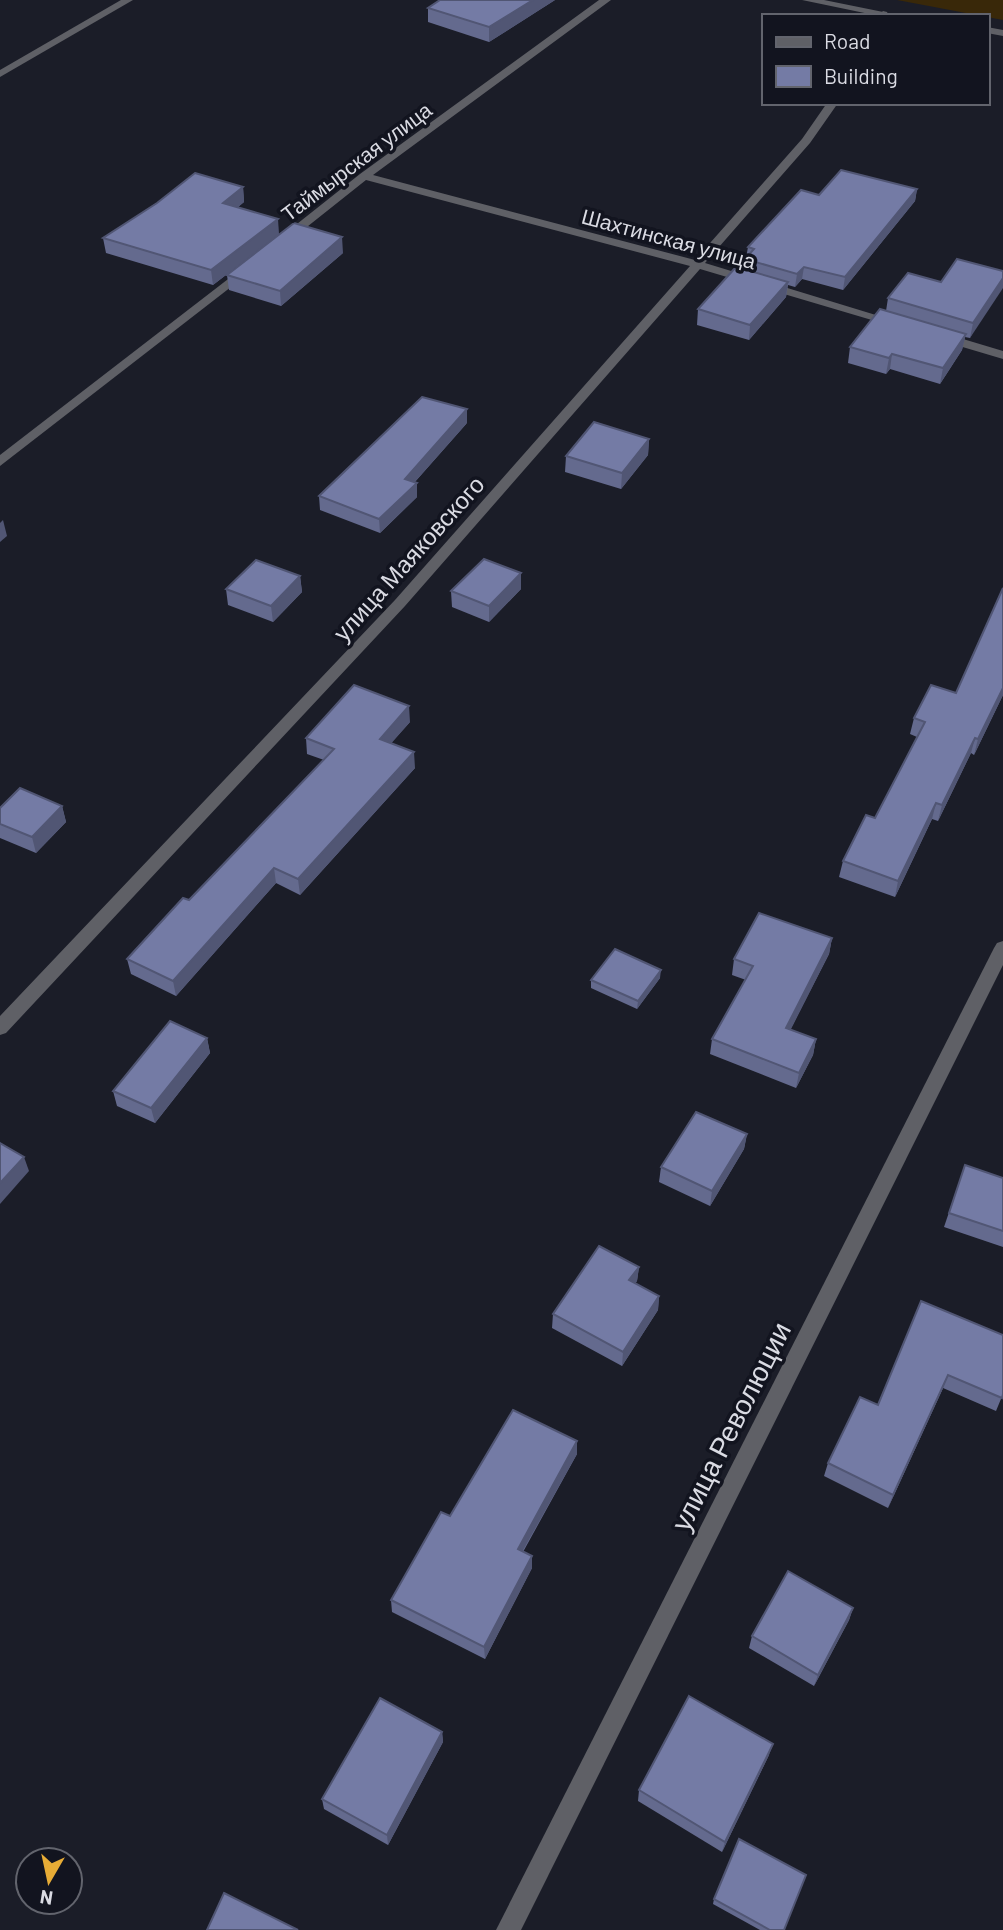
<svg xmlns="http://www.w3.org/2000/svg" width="1003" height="1930" viewBox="0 0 1003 1930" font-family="Barlow,sans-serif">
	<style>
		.green { fill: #392809 }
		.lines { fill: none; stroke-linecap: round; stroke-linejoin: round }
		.lane { fill: #5f6066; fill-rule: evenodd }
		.street { fill: #5f6066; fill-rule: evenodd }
		.wall { fill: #646a8e }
		.shaded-wall { fill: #515674 }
		.building { fill: #747ba5; stroke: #515674; stroke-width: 2 }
		.labels { text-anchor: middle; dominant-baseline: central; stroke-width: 7; stroke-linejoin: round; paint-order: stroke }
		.far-street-label { font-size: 21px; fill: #dadbe3; stroke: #12141f }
		.street-label { font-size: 24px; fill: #dadbe3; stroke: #12141f }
		.near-street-label { font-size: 28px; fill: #dadbe3; stroke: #12141f }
	</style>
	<rect width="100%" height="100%" fill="#1b1d28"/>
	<!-- green -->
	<path class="green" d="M897,0H1003V20Z"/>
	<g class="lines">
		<!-- lane -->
		<g class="lane">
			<path d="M802,0H824L903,16H879Z"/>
			<path d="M987,27L1003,30V36L987,33Z"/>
		</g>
		<!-- street -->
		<g class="street">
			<path d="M121,0H133L0,77V70Z"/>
			<path d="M599,0H611L373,175L695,260L802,139L827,103H838L810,143L705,263L902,323L900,326H892L700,269L405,606L6,1033L0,1035V1016L395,600L690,266L366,180L288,242L278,239L360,174Z"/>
			<path d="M883,11L887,12L888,16H878Z"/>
			<path d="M245,266L249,267V273L0,466V455Z"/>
			<path d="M943,333L1003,351V359L939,340L937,337Z"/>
			<path d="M1003,941V965L521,1930H496L994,948L997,943Z"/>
		</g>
	</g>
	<!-- wall -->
	<g class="wall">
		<path d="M555,0L489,42L428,22V8Z"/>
		<path d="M243,187L244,202L238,207L279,234L213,285L106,253L103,238Z"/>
		<path d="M917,189L915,201L843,290L802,279L795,287L788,285L786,297L749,340L697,325L698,309L744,269L748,247L819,195Z"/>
		<path d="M343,253L281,306L229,290L227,275Z"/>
		<path d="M1003,271L970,338L965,337L962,350L940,384L890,369L886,374L848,363L850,347L886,311L888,298L941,282Z"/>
		<path d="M467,423L414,483L417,497L380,533L320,510L319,496Z"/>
		<path d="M649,439L648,455L621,489L565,472L566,456Z"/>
		<path d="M300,576L302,592L273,622L228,605L226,589Z"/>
		<path d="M521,589L489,622L452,607L451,591Z"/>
		<path d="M956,693L1003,695L974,755L971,753L938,821L932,819L895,897L839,877L843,861L875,818L917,737L910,734L914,718Z"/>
		<path d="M410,722L391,743L415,768L300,895L276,883L176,996L131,974L127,959L189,900L324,760L307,754L306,738Z"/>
		<path d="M62,806L66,822L36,853L0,838V808Z"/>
		<path d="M832,938L829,954L790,1030L816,1039L813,1055L796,1088L710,1054L712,1039L746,980L732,975L734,959Z"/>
		<path d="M660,978L637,1009L591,988V980Z"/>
		<path d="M207,1038L210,1053L155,1123L117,1106L113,1091Z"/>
		<path d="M747,1134L744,1149L710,1206L659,1182L661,1167Z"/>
		<path d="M965,1165L1003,1178V1247L944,1227Z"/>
		<path d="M639,1267L637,1281L635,1283L659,1296L658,1310L622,1366L552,1328L553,1314Z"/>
		<path d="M921,1301L1003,1394L996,1411L943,1388L888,1508L824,1476L828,1463L878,1405Z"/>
		<path d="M577,1441V1454L523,1552L532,1568L485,1659L392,1612L391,1600L450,1516Z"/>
		<path d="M853,1608L849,1620L814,1686L749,1648L752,1636Z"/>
		<path d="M442,1732L443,1742L388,1845L324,1809L322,1799Z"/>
		<path d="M769,1755L722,1852L638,1801L639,1790Z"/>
		<path d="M714,1899L784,1930H760L713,1904Z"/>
	</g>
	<!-- shaded-wall -->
	<g class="shaded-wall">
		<path d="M533,0H555L489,42V27Z"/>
		<path d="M243,187L244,202L225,218L223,203Z"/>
		<path d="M917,189L915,201L843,290L845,277Z"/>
		<path d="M278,219L279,234L213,285L211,270Z"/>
		<path d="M342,237L343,253L281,306L280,291Z"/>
		<path d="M804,267L802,279L795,287L797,274Z"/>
		<path d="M1003,278V288L970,338L973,323Z"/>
		<path d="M788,282L786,297L749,340L750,325Z"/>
		<path d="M966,334L962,350L940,384L943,368Z"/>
		<path d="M892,354L890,369L886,374L889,358Z"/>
		<path d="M467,409V423L405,493V479Z"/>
		<path d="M649,439L648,455L621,489L622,473Z"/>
		<path d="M417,483V497L380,533L379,519Z"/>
		<path d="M3,520L7,536L0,542V523Z"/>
		<path d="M521,573V589L489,622V606Z"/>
		<path d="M300,576L302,592L273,622L271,606Z"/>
		<path d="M1003,688V695L974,755L978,739Z"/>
		<path d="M409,706L410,722L381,755L380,739Z"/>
		<path d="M975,738L971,753L938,821L942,805Z"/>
		<path d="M414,752L415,768L300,895L298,879Z"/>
		<path d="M936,803L932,819L895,897L898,881Z"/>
		<path d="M62,806L66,822L36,853L32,837Z"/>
		<path d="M274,868L276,883L176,996L173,981Z"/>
		<path d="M832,938L829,954L784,1043L786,1028Z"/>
		<path d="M661,970L660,978L637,1009L638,1001Z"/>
		<path d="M207,1038L210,1053L155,1123L151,1108Z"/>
		<path d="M816,1039L813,1055L796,1088L799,1073Z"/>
		<path d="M747,1134L744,1149L710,1206L712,1191Z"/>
		<path d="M24,1157L29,1171L0,1204V1183Z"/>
		<path d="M639,1267L637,1281L628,1294L629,1280Z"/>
		<path d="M659,1296L658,1310L622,1366L623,1352Z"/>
		<path d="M948,1375L943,1388L888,1508L893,1495Z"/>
		<path d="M577,1441V1454L517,1561L518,1549Z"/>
		<path d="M532,1556V1568L485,1659L484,1647Z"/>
		<path d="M853,1608L849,1620L814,1686L818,1675Z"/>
		<path d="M442,1732L443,1742L388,1845L387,1835Z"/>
		<path d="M773,1744L769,1755L722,1852L725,1842Z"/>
	</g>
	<!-- building -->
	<g class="building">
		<path d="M440,0H533L489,27L428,8Z"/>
		<path d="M841,170L917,189L845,277L804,267L797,274L745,259L754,249L748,247L801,190L819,195Z"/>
		<path d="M195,173L243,187L223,203L278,219L211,270L103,238L157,203Z"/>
		<path d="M294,223L342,237L280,291L227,275Z"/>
		<path d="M957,259L1003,271V278L973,323L888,298L908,273L941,282Z"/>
		<path d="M736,267L788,282L750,325L698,309Z"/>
		<path d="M880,309L966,334L943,368L892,354L889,358L850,347Z"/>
		<path d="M422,397L467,409L405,479L417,483L379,519L319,496Z"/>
		<path d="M594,422L649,439L622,473L566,456Z"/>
		<path d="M484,559L521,573L489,606L451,591Z"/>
		<path d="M256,560L300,576L271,606L226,589Z"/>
		<path d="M1003,588V688L978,739L975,738L942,805L936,803L898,881L843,861L866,815L875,818L925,722L914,718L931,685L956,693Z"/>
		<path d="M354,685L409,706L380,739L414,752L298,879L274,868L173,981L127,959L183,898L189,900L334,749L306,738Z"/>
		<path d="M20,788L62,806L32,837L0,824V808Z"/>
		<path d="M759,913L832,938L786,1028L816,1039L799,1073L712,1039L753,966L734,959Z"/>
		<path d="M615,949L661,970L638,1001L591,980Z"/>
		<path d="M170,1021L207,1038L151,1108L113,1091Z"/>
		<path d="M696,1112L747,1134L712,1191L661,1167Z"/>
		<path d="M0,1143L24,1157L0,1183Z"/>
		<path d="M965,1165L1003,1178V1231L949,1213Z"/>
		<path d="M599,1246L639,1267L629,1280L659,1296L623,1352L553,1314Z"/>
		<path d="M921,1301L1003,1335V1394L1002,1398L948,1375L893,1495L828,1463L860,1397L878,1405Z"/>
		<path d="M513,1410L577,1441L518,1549L532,1556L484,1647L391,1600L441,1512L450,1516Z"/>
		<path d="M788,1571L853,1608L818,1675L752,1636Z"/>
		<path d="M689,1696L773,1744L725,1842L639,1790Z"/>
		<path d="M380,1698L442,1732L387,1835L322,1799Z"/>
		<path d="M739,1839L806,1875L784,1930H770L714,1899Z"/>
		<path d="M224,1893L298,1930H207Z"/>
	</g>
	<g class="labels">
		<!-- far-street labels -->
		<g class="far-street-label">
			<text transform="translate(356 161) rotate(-37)">Таймырская улица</text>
			<text transform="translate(669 238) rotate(15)">Шахтинская улица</text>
		</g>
		<!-- street labels -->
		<g class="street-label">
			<text transform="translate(408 558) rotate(-48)">улица Маяковского</text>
		</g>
		<!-- near-street labels -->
		<g class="near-street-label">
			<text transform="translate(730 1426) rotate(-63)">улица Революции</text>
		</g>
	</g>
	<!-- legend -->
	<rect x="762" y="14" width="228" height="91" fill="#12141f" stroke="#62646d" stroke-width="2"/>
	<rect x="776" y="37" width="35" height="10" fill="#5f6066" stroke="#62646d" stroke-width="2"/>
	<text x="824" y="49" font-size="21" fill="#dadbe3">Road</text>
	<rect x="776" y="66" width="35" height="21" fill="#747ba5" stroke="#62646d" stroke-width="2"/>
	<text x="824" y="84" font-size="21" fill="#dadbe3">Building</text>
	<!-- north arrow -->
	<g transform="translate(49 1881) rotate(189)"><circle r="33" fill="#12141f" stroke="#62646d" stroke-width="2"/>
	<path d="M0-5L12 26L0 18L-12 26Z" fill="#e7ac36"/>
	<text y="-10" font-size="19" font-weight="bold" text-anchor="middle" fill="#dadbe3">N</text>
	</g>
</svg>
